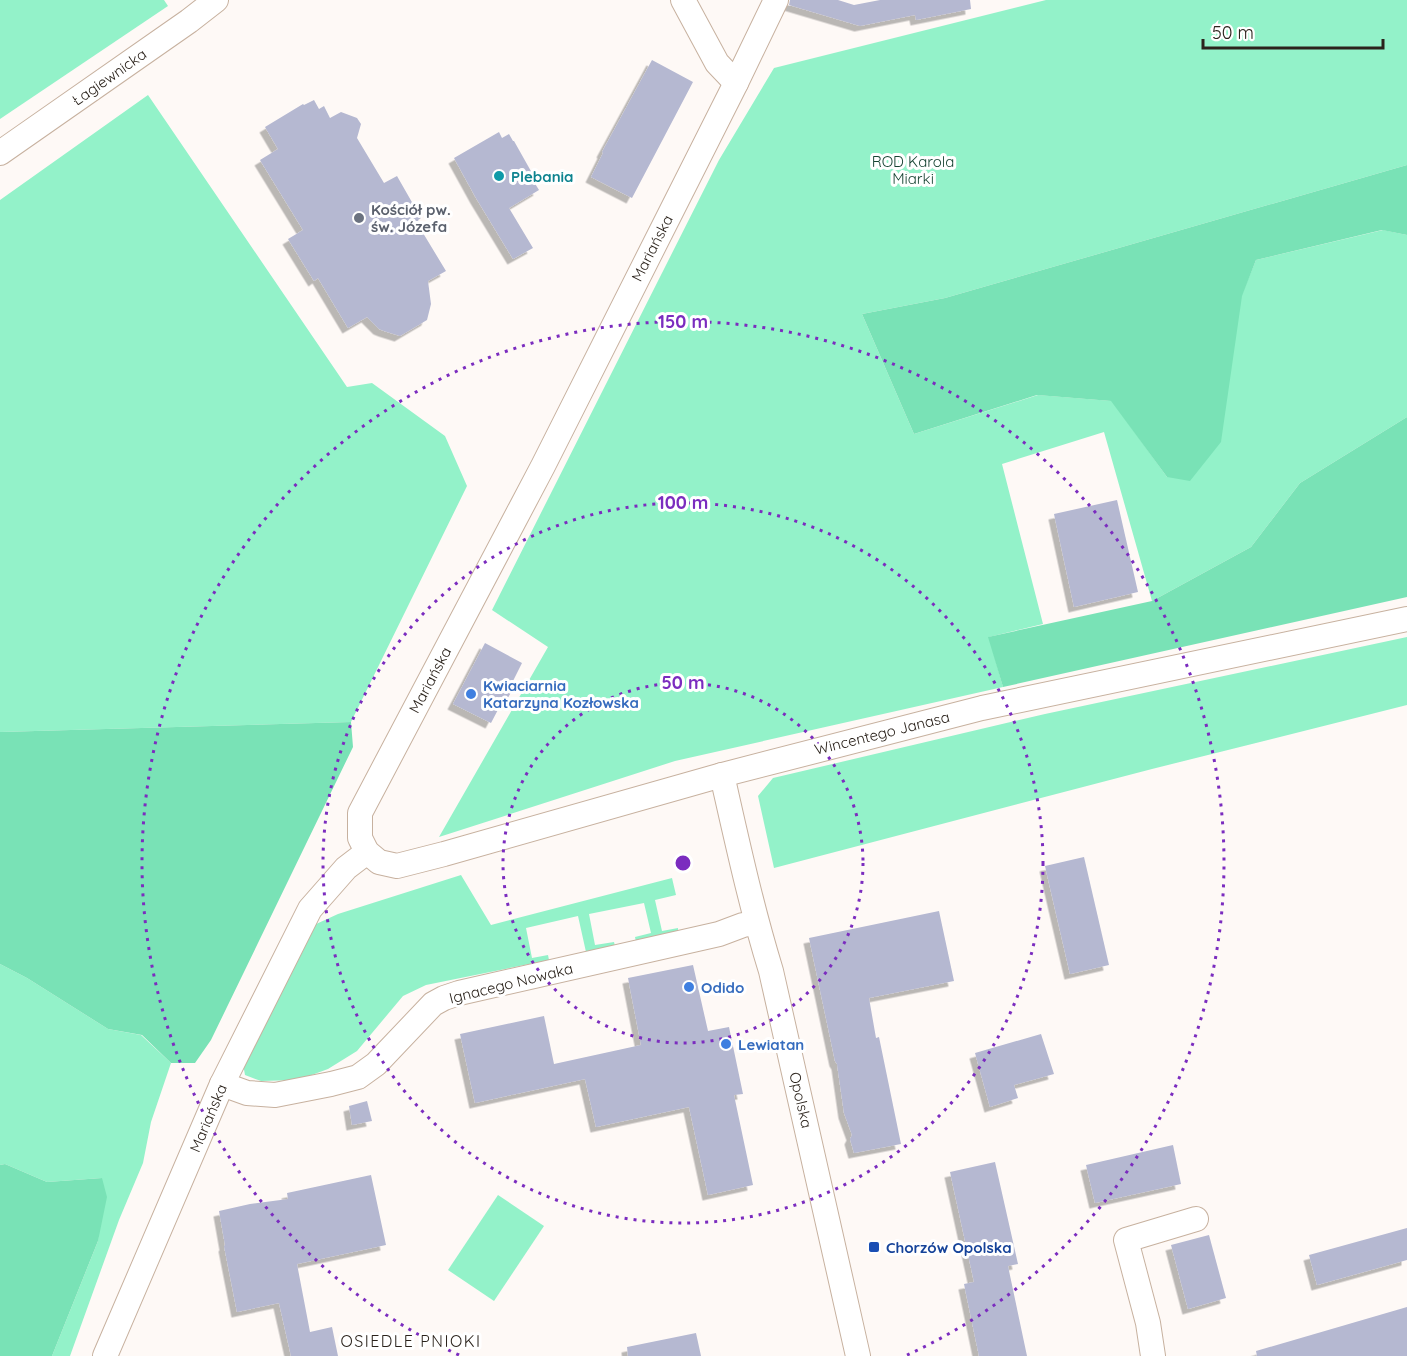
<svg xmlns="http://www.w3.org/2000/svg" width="1407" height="1356" viewBox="0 0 1407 1356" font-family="Quicksand,sans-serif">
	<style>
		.green { fill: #93f2c9 }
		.forest { fill: #79e2b6 }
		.building { fill: #b5b8d1; filter: url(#shadow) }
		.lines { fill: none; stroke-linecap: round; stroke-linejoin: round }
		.minor-casing { stroke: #c7b19f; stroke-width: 26 }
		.minor { stroke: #fff; stroke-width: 24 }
		.ring { fill: none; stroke: #7b2cbf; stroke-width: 3; stroke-dasharray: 3 6 }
		.culture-dot { fill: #0f9aa8; stroke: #fff; stroke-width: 2 }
		.worship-dot { fill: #6b7280; stroke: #fff; stroke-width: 2 }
		.shop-dot { fill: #3f7fe0; stroke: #fff; stroke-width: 2 }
		.transit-dot { fill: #1a4fb4; stroke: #fff; stroke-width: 2 }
		.labels { text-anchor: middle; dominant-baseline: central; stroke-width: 6; stroke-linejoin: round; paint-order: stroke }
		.street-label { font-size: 15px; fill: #2b231c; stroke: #fff }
		.park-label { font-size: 15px; fill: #164332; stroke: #fff }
		.culture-label { font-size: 15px; font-weight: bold; fill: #0d838f; stroke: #fff; text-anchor: start }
		.worship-label { font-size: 15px; font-weight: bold; fill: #5b616d; stroke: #fff; text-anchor: start }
		.shop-label { font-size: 15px; font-weight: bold; fill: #366cbe; stroke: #fff; text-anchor: start }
		.transit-label { font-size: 15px; font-weight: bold; fill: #164399; stroke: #fff; text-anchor: start }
		.neighbourhood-label { font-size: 16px; letter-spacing: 1.5px; fill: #2b231c; stroke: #fff }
		.centre { fill: #7b2cbf; stroke: #fff; stroke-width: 3 }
		.ring-label { font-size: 18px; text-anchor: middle; font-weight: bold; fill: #7b2cbf; stroke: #fff; stroke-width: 6; stroke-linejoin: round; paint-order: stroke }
	</style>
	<defs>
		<filter id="shadow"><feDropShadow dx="-5.5" dy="5.5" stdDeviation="0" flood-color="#0004"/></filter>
	</defs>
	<rect width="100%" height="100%" fill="#fef9f6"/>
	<!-- green -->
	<g class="green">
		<path d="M0,0H164L168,6L0,119Z"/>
		<path d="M1046,0H1407V165L945,298L862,314L914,434L1038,395L1112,401L1167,477L1256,260L1383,230L1407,235V417L1300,483L1251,547L1152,601L1104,432L1002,464L1043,624L989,637L1003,687L675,761L439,837L548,647L492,610L719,160L774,68Z"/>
		<path d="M148,95L347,387L372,383L445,436L467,486L351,722L0,732V200Z"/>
		<path d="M1407,637V705L1152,769L774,868L758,796L773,778L1045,714Z"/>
		<path d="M461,875L491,925L672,878L676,895L655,900L662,931L678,928V932L636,942L635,937L651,933L644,903L589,914L595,945L614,942L615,946L586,952L578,916L526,928L532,958L548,955L549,960L426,985L403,996L357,1051L328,1069L298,1080L261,1081L245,1075L243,1064L314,925L338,914Z"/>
		<path d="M0,964L27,978L108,1029L141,1035L171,1063L151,1122L143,1163L119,1220L70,1356H52L98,1241L102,1178L47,1182L5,1164L0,1165Z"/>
		<path d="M498,1195L544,1226L494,1301L448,1270Z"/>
	</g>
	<!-- forest -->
	<g class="forest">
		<path d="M1407,165V235L1382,230L1256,260L1242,296L1221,442L1190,481L1167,477L1111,401L1037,395L914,434L862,314L945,298Z"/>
		<path d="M1407,417V597L1003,687L988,637L1152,601L1251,547L1300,483Z"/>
		<path d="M351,722L353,747L211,1040L195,1063H171L142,1035L108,1029L27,978L0,964V732Z"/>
		<path d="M5,1164L47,1182L102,1178L107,1197L98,1241L52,1356H0V1165Z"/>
	</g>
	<!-- building -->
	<g class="building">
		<path d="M790,0H838L854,5L880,0H970L971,9L916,20L915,15L860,26L789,5Z"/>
		<path d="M652,60L693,82L632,198L591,177L603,153L602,152Z"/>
		<path d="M314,100L319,109L324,106L330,118L341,112L357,118L361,124L357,138L384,183L397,176L421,218L418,220L424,232L423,233L446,271L428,281L431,304L427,320L400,336L384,331L379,329L367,317L348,328L318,278L314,281L288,239L303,230L260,160L278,149L265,127L303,104L304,105Z"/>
		<path d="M499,132L502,138L509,134L513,141H514L532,173H531L536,181L534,182L539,190L509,208L533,248L513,259L476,198L454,158Z"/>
		<path d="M1117,500L1138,592L1074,607L1054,514Z"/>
		<path d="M485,643L522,663L512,683L515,685L504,705L501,704L491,723L453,704Z"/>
		<path d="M1084,857L1109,965L1070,974L1045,866Z"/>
		<path d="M939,911L954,981L869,998L876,1038L879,1037L901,1144L854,1153L850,1139L852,1135L844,1113L837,1064L835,1061L809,938Z"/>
		<path d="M693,965L708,1031L729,1027L743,1094L734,1095L753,1185L708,1195L689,1107L596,1127L585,1079L475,1103L460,1034L544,1016L554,1064L641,1045L628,978Z"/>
		<path d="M1041,1034L1054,1074L1014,1085L1018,1098L990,1107L975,1053Z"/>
		<path d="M367,1101L372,1121L352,1125L349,1106Z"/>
		<path d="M1173,1145L1181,1184L1095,1203L1086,1165Z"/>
		<path d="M995,1162L1018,1264L1008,1266L1027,1356H979L964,1284L974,1282L950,1172Z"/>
		<path d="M371,1175L386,1245L297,1264L310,1332L332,1327L338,1356H291L279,1303L237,1312L224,1246L225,1245L219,1211L250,1204L288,1199L287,1193Z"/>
		<path d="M1407,1228V1260L1317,1285L1309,1255Z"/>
		<path d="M1209,1235L1226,1298L1188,1309L1171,1245Z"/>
		<path d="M1407,1307V1356H1257L1256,1351Z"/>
		<path d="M696,1333L701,1356H628L627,1347Z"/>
	</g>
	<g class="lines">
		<defs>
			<g id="minor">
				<path d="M683,0L717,63L736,83"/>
				<path d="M776,0L736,83L543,466L360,813V838L367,852L379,862L397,866L444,854L722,775L982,708L1407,619"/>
				<path d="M0,153L189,21L216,0"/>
				<path d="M722,775C737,841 751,906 771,971L858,1356"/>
				<path d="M222,1084L247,1093L275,1095L331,1084L358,1077L376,1064L433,1004L444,998L459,993L719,934L743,925L756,923"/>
				<path d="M105,1356L222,1084L310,909L346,868L367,852"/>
				<path d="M1153,1356L1148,1323L1126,1240L1196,1219"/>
			</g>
		</defs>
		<!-- minor casing -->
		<use href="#minor" class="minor-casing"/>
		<!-- minor -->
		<use href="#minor" class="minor"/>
	</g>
	<!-- distance rings -->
	<g class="ring">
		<circle cx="683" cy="863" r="180"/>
		<circle cx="683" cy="863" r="360"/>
		<path d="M459 1355A541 541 0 1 1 907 1355"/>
	</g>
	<!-- markers -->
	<circle class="culture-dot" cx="499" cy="176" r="6"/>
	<circle class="worship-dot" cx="359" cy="218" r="6"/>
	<g class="shop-dot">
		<circle cx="471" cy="694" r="6"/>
		<circle cx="689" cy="987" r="6"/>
		<circle cx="726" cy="1044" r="6"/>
	</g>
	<rect class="transit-dot" x="868" y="1241" width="12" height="12" rx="3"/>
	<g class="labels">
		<!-- street labels -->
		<g class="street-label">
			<text transform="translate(109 77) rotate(-35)">Łagiewnicka</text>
			<text transform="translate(652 248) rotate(-63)">Mariańska</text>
			<text transform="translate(430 680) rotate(-62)">Mariańska</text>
			<text transform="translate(882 733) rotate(-14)">Wincentego Janasa</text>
			<text transform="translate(511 983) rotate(-14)">Ignacego Nowaka</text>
			<text transform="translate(801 1100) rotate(77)">Opolska</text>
			<text transform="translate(208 1118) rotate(-67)">Mariańska</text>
		</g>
		<!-- park labels -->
		<g class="park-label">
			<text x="913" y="161">ROD Karola<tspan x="913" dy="17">Miarki</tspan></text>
		</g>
		<!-- culture labels -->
		<g class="culture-label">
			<text x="511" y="176">Plebania</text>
		</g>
		<!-- worship labels -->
		<g class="worship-label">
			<text x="371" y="209">Kościół pw.<tspan x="371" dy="17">św. Józefa</tspan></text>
		</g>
		<!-- shop labels -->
		<g class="shop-label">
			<text x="483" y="685">Kwiaciarnia<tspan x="483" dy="17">Katarzyna Kozłowska</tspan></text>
			<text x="701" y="987">Odido</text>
			<text x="738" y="1044">Lewiatan</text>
		</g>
		<!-- transit labels -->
		<g class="transit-label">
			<text x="886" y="1247">Chorzów Opolska</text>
		</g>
		<!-- neighbourhood labels -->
		<g class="neighbourhood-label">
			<text x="411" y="1341">OSIEDLE PNIOKI</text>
		</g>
	</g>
	<circle cx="683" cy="863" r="9" class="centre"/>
	<g class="ring-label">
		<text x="683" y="328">150 m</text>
		<text x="683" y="509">100 m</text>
		<text x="683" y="689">50 m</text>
	</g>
	<!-- scale -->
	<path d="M1203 39v9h180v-9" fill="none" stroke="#2b231c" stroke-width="3"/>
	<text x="1212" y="39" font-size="18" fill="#2b231c" stroke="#ffffff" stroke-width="4.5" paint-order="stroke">50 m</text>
</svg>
